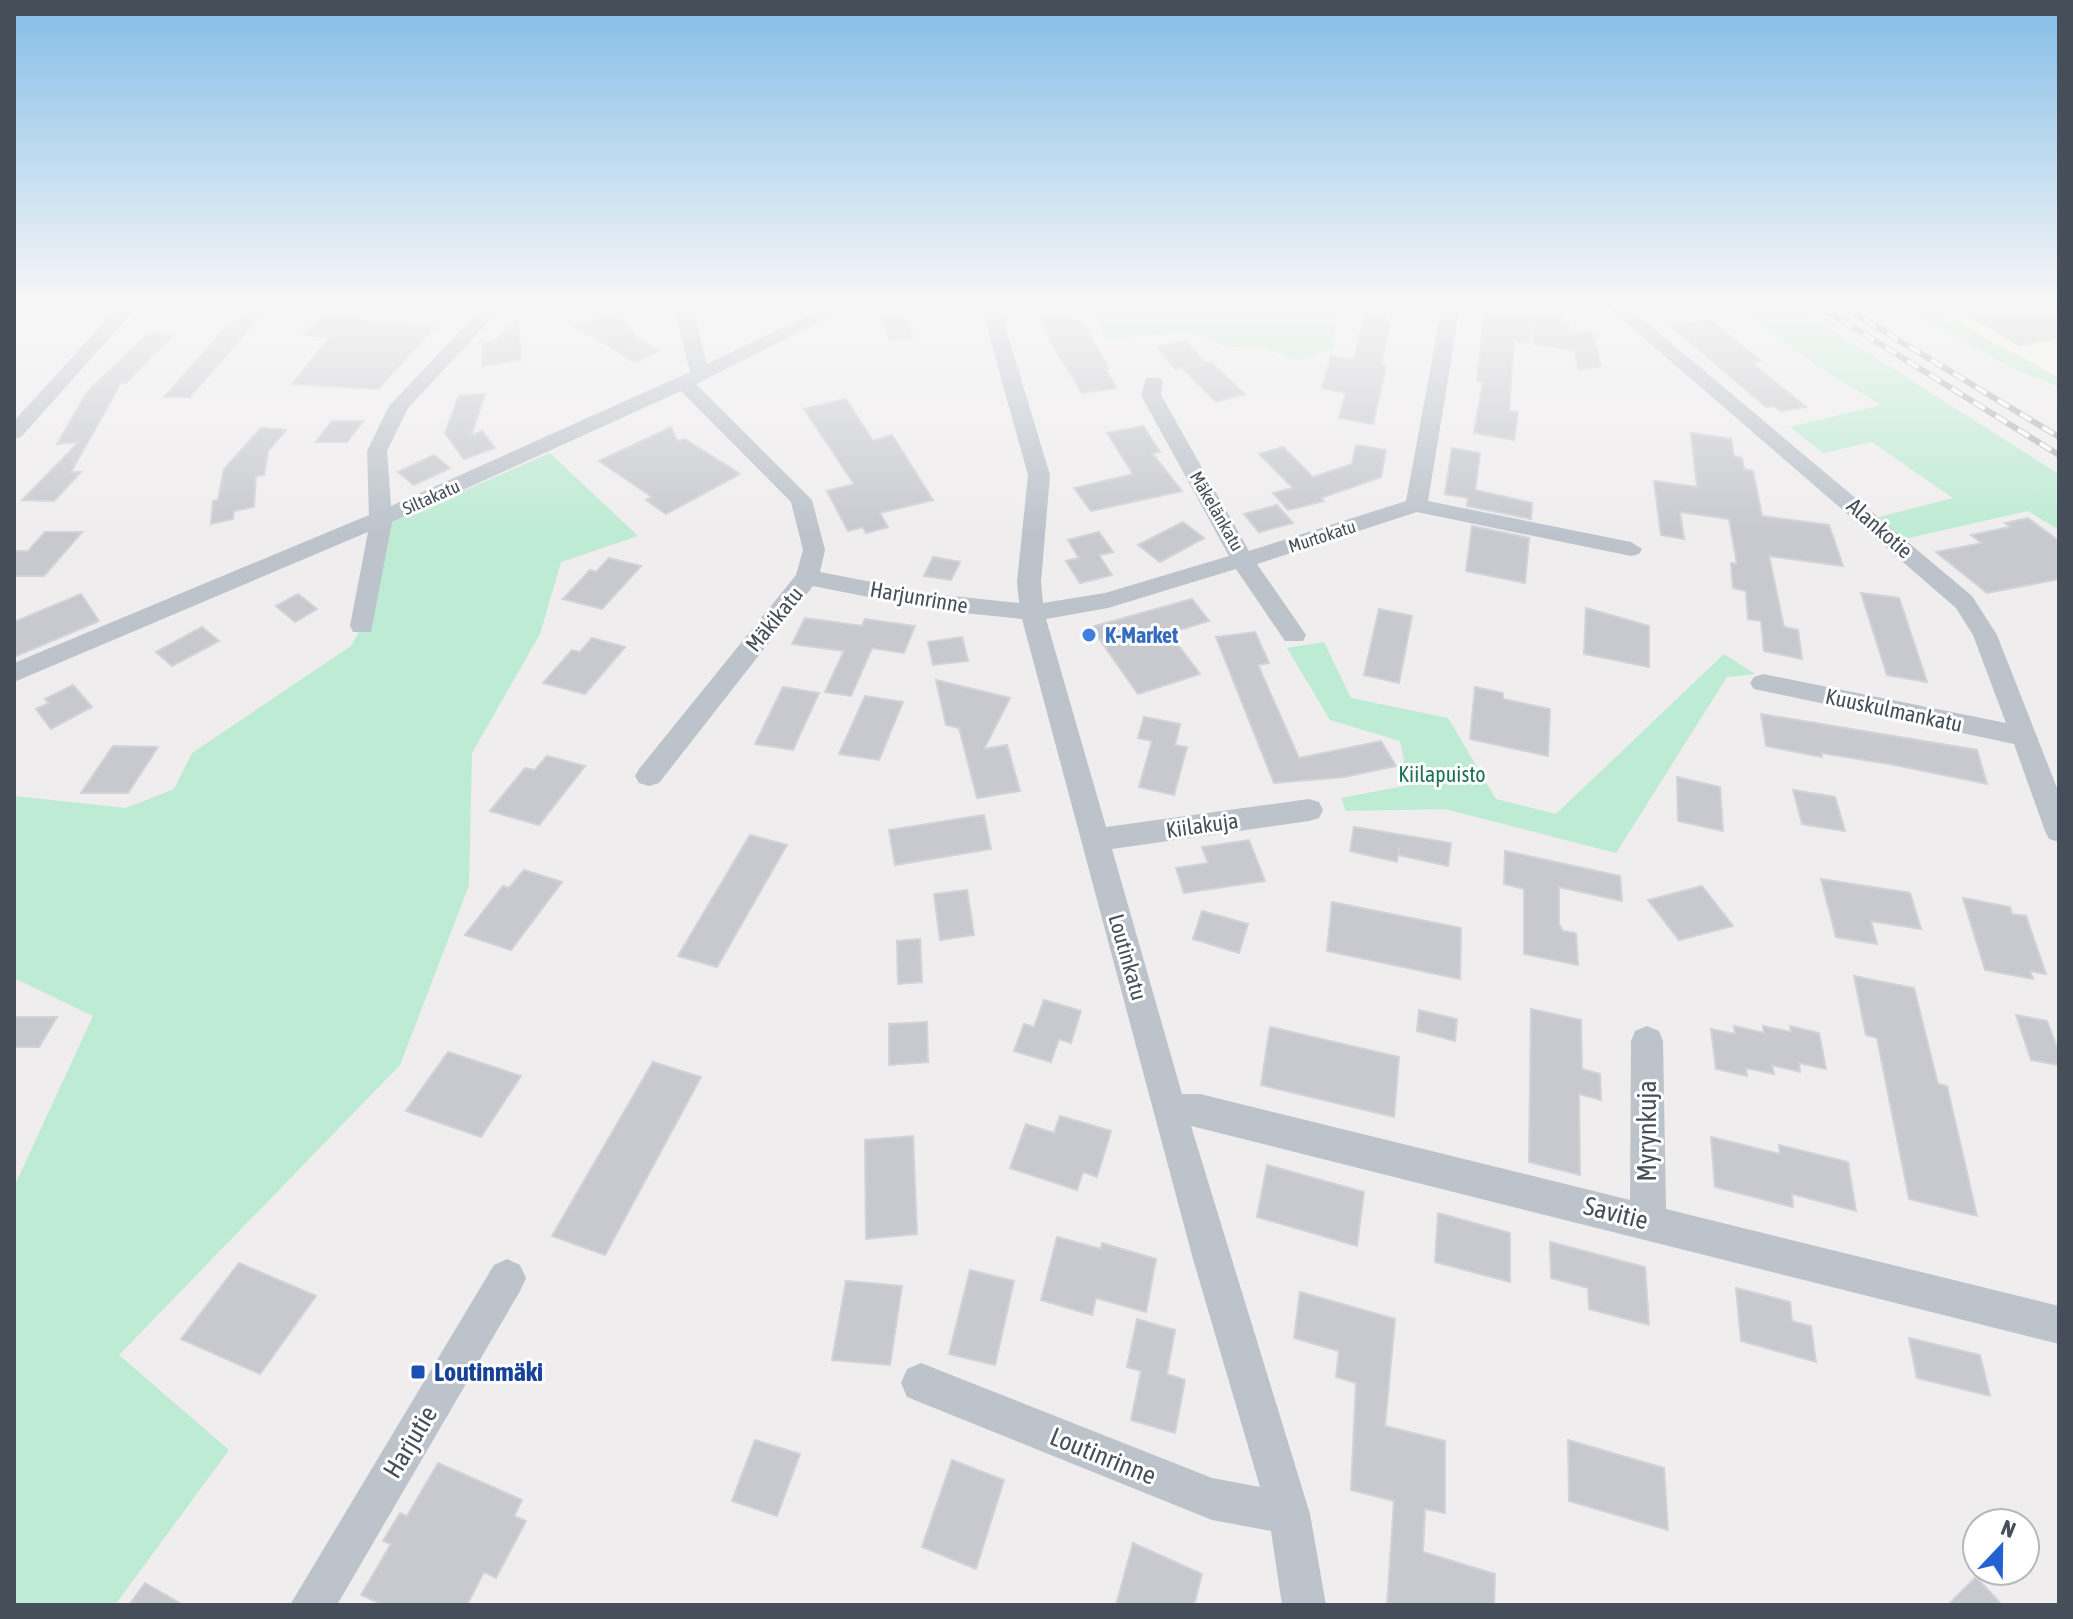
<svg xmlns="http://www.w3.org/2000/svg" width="2073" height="1619" viewBox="0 0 2073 1619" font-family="'Asap Condensed',sans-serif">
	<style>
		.commercial { fill: #faf6e6 }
		.green { fill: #bdebd3 }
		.building { fill: #c7c9cf; stroke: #d1d3d8; stroke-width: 2 }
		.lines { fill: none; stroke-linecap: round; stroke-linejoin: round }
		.minor { fill: #bcc3cb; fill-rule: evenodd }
		.rail-casing { stroke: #afb2b7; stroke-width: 6 }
		.rail { stroke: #fff; stroke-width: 4; stroke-dasharray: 13; stroke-linecap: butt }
		.shop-dot { fill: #3f7fe0; stroke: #fff; stroke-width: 3 }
		.transit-dot { fill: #1a4fb4; stroke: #fff; stroke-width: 3 }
		.labels { text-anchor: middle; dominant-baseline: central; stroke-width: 6; stroke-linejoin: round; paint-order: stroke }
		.far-street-label { font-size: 18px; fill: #464f59; stroke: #fff }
		.street-label { font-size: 22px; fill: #464f59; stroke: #fff }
		.shop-label { font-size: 22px; font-weight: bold; fill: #366cbe; stroke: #fff; text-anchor: start }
		.park-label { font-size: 22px; fill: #1c7550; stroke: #fff }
		.near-street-label { font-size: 26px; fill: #464f59; stroke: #fff }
		.near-transit-label { font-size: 26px; font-weight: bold; fill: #164399; stroke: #fff; text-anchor: start }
	</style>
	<rect width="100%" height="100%" fill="#efeded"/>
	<!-- commercial -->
	<path class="commercial" d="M1985,306H2059V378L1944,315Z"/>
	<!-- green -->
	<g class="green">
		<path d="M1091,306H1338L1333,348L1296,360L1263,348L1226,347L1188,331L1105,341Z"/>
		<path d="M1734,306H1794L2059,474V530L2028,511L1904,539L1879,517L1953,498L1872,442L1823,453L1790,427L1882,405L1826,372Z"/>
		<path d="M1898,306H1929L2059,378V387L2017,370Z"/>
		<path d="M550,453L638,536L561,562L540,634L472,753L469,885L400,1065L119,1355L229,1450L115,1605H14V1187L93,1016L14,978V796L126,808L174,789L192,753L351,646L362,626L382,526Z"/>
		<path d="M1324,642L1351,698L1448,718L1496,799L1556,814L1724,654L1755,674L1727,677L1616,853L1445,809L1346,811L1341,798L1409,785L1400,741L1330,720L1287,648Z"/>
	</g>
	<!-- building -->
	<g class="building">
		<path d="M255,306H269L190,397H164L225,328Z"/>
		<path d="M1036,306H1066L1075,321L1081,320L1109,368L1105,369L1117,388L1082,393L1052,344Z"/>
		<path d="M1367,306H1388L1384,322L1390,323L1381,365L1386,366L1373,424L1339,418L1346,393L1322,388L1331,356L1354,360Z"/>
		<path d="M1485,306L1536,313V306H1562L1560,321L1568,322L1567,335L1592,331L1601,366L1579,370L1574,350L1534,344L1531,321L1528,343L1514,340L1509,411L1518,412L1514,440L1474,433L1483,382L1477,381Z"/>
		<path d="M2011,306H2059V337L2020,346L1968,316Z"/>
		<path d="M332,308L371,322L435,327L378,389L292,384L330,337L302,335Z"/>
		<path d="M617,313L636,337L659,351L635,362L573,325Z"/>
		<path d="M903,314L913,337L890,340L880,318Z"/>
		<path d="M518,317L521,360L482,366L483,343L495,341Z"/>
		<path d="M1709,319L1761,361L1751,362L1806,407L1781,411L1774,406L1766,407L1670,325Z"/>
		<path d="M148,334L173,335L126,383H121L71,472H81L54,501L22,500L79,442L57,444L88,391Z"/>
		<path d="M1186,341L1204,362H1211L1245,394L1216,402L1181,367L1175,369L1157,347Z"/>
		<path d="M485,394L471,436L482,431L495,448L464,459L445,433L459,396Z"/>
		<path d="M846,399L873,441L892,435L933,500L880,513L888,527L866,533L863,527L848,531L827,491L854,484L804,409Z"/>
		<path d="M332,421H363L347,442H316Z"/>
		<path d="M1143,426L1160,452L1152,453L1182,491L1091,511L1074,488L1133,474L1107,433Z"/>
		<path d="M671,427L677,441L685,439L740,474L666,514L646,500L652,497L599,461Z"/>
		<path d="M261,428L286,430L268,451L264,475L256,476L254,507L234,511L233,519L211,524L213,501L218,500L224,469Z"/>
		<path d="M1691,433L1731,439L1734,456L1742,458L1744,469L1753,471L1762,516L1829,525L1843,566L1769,556L1784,627L1798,630L1802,659L1764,651L1761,621L1748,619L1746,591L1733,588L1731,563L1737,564L1729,519L1680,512L1684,539L1661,535L1654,481L1697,487Z"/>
		<path d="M1356,445L1386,450L1381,477L1321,498L1324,501L1288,510L1273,493L1293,488L1259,454L1283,447L1313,477L1352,464Z"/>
		<path d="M1452,448L1480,453L1475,490L1532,503L1531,519L1467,506L1468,498L1445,494Z"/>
		<path d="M434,455L450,468L414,485L398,472Z"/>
		<path d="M1277,505L1293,523L1259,532L1244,514Z"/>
		<path d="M2028,518L2059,541V579L1987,593L1936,552L1982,543L1971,535L2010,527L2005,523Z"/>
		<path d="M1183,522L1204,538L1160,562L1138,545Z"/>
		<path d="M1472,526L1529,538L1525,583L1466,571Z"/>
		<path d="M45,532H82L44,576H14V551H28Z"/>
		<path d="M1099,532L1113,552L1099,555L1112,575L1080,583L1066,561L1079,558L1068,540Z"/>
		<path d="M933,557L960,562L951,580L924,576Z"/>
		<path d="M609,558L641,566L602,609L563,599L590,570L596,572Z"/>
		<path d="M1861,593L1899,598L1927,682L1887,675Z"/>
		<path d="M81,594L99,621L14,657V622Z"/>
		<path d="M298,594L317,609L295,622L276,606Z"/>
		<path d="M1192,599L1209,621L1169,633L1200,674L1138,694L1091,627Z"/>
		<path d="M1586,608L1649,626V667L1584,654Z"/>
		<path d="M1379,609L1412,616L1399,683L1364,675Z"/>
		<path d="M805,618L862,626L865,619L915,626L904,653L872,648L851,696L825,692L844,651L792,644Z"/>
		<path d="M202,627L219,641L172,666L156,652Z"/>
		<path d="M1255,632L1269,663L1258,665L1299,758L1381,741L1396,766L1344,777L1274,783L1216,637Z"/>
		<path d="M962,637L968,661L933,665L928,642Z"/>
		<path d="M592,638L625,647L585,694L543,683L572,650L580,652Z"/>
		<path d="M936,680L1010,698L984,749L1007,745L1020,791L977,798L959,728L946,725Z"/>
		<path d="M73,685L92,707L51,729L36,709L49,703L45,699Z"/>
		<path d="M783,687L819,693L793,750L755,744Z"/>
		<path d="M1475,687L1503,693V699L1550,709L1548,756L1470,739Z"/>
		<path d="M865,696L903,702L879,760L839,754Z"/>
		<path d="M1761,714L1977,750L1987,784L1895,765L1821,753L1822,757L1766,746Z"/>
		<path d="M1144,717L1180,724L1175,745L1187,747L1174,795L1139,787L1152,741L1138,738Z"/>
		<path d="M113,746L158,747L128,793H81Z"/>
		<path d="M547,756L585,766L539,825L490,811L525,768L535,770Z"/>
		<path d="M1677,777L1720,787L1723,831L1678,821Z"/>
		<path d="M1793,790L1835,797L1845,831L1802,824Z"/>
		<path d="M984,815L991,849L895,865L889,830Z"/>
		<path d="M1354,827L1451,843L1448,866L1398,855L1399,848L1397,862L1350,851Z"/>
		<path d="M750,835L787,845L717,967L678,956Z"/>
		<path d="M1249,840L1265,881L1184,893L1176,868L1208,863L1202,847Z"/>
		<path d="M1505,851L1620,876L1622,901L1559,887V924L1563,931L1576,933L1578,965L1524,954V889L1504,884Z"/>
		<path d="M524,870L562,882L511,950L465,935L503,886L509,888Z"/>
		<path d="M1821,879L1910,893L1921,929L1871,921L1877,944L1836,937Z"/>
		<path d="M1702,886L1733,926L1679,940L1648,900Z"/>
		<path d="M967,890L974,935L940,940L934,894Z"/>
		<path d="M1963,898L2010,907L2012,914L2026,916L2046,974L2030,971L2033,979L1985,970Z"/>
		<path d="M1332,902L1461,928L1460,979L1327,951Z"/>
		<path d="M1202,911L1248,924L1239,953L1193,939Z"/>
		<path d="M920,939L922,982L898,984L897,941Z"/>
		<path d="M1854,976L1914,988L1938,1084L1947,1086L1977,1216L1909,1199L1877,1038L1866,1035Z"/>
		<path d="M1044,1000L1081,1011L1071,1043L1059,1039L1051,1062L1014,1051L1024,1024L1034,1027Z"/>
		<path d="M1531,1009L1581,1020L1582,1069L1600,1074L1601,1100L1579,1094L1580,1175L1529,1162Z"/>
		<path d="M1419,1010L1457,1019L1455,1041L1417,1031Z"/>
		<path d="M2016,1015L2047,1021L2059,1053V1065L2031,1060Z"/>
		<path d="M14,1017H57L39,1047H14Z"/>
		<path d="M927,1022L928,1062L889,1065V1024Z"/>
		<path d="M1734,1026L1764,1033L1763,1026L1791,1032L1790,1026L1819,1033L1826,1069L1799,1063L1800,1072L1772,1065L1774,1074L1746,1068L1747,1076L1716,1069L1711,1029L1735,1034Z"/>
		<path d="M1270,1027L1399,1057L1394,1117L1261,1085Z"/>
		<path d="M448,1052L521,1076L481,1137L406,1111Z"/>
		<path d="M653,1062L701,1077L605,1255L552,1236Z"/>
		<path d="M1060,1116L1111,1131L1097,1177L1083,1172L1077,1190L1010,1168L1026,1124L1054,1133Z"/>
		<path d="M913,1136L917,1234L866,1239L865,1140Z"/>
		<path d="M1711,1137L1780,1154L1779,1145L1848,1162L1856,1211L1792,1194L1793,1207L1715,1187Z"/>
		<path d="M1267,1165L1364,1192L1357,1246L1257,1217Z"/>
		<path d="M1438,1213L1510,1233V1282L1435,1262Z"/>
		<path d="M1057,1237L1101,1249L1102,1243L1156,1259L1146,1312L1096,1298L1092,1315L1041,1300Z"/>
		<path d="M1550,1242L1645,1267L1649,1325L1589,1309L1588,1288L1551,1278Z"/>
		<path d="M239,1263L316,1296L260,1374L181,1339Z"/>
		<path d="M970,1270L1014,1281L995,1365L949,1354Z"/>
		<path d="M846,1281L902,1286L890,1365L832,1360Z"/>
		<path d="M1736,1288L1790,1302L1792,1321L1811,1326L1816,1362L1741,1341Z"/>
		<path d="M1300,1292L1395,1319L1385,1426L1445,1441V1513L1425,1509L1423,1552L1495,1574L1494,1605H1387L1394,1501L1351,1490L1356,1383L1336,1377L1339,1351L1294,1338Z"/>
		<path d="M1137,1319L1175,1330L1167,1374L1185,1380L1175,1433L1131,1420L1141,1371L1127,1367Z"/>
		<path d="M1909,1338L1980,1355L1990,1396L1917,1378Z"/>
		<path d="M755,1440L800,1454L777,1516L732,1501Z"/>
		<path d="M1568,1440L1664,1468L1668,1530L1569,1501Z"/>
		<path d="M952,1460L1004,1480L976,1569L922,1547Z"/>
		<path d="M438,1463L522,1500L514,1516L526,1521L496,1578L484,1572L467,1605H384L361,1595L391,1544L383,1541L400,1513L407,1516Z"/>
		<path d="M1133,1543L1202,1574L1194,1605H1116Z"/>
		<path d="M1976,1577L2002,1605H1948Z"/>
		<path d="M145,1583L183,1605H129Z"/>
	</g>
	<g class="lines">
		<!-- minor -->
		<g class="minor">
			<path d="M119,306H138L21,437L14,439V421Z"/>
			<path d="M484,306H503L408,408L387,451L391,506L690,372L674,306H692L707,364L828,306H851L696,384L812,500L825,550L820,572L934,594L1019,603L1017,582L1028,475L981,306H999L1050,475L1041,582L1043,603L1105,593L1229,556L1141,395L1146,378H1160L1163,382L1161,395L1249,551L1406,501L1442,306H1460L1428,501L1631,542L1642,549L1639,554L1631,556L1417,512L1257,564L1306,635L1303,641H1285L1236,569L1108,608L1046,619L1106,827L1309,799L1319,802L1323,810L1319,818L1309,821L1112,849L1182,1094H1200L1630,1200L1631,1041L1635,1031L1647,1026L1659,1031L1663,1041L1666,1209L2059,1306V1344L1191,1126L1310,1514L1326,1605H1282L1271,1531L1212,1520L907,1397L901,1383L907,1369L921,1363L1212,1478L1260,1487L1193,1259L1022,619L934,610L813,586L659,783L649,786L639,783L635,776L639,769L796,575L803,550L791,502L681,391L392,522L371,632H353L350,626L368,532L14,682V663L369,515L367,451L389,406Z"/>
			<path d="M1607,306H1627L1972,596L1997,635L2059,793V842L2049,839L2045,831L2014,744L1754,689L1750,683L1754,677L1763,674L2006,723L1973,635L1956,608Z"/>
			<path d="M507,1259L520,1265L526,1278L520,1291L337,1605H290L494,1265Z"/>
		</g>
		<defs>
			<g id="rail">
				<path d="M1819,306L2059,455"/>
				<path d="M1842,306L2059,437"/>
			</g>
		</defs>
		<!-- rail casing -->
		<use href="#rail" class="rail-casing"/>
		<!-- rail -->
		<use href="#rail" class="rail"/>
	</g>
	<!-- sky -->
	<linearGradient id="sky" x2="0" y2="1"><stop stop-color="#83bde7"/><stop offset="0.57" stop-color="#f8f7f7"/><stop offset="1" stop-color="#f8f7f7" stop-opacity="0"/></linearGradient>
	<rect width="2073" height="533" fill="url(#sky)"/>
	<!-- markers -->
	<circle class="shop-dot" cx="1089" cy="635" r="8"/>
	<rect class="transit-dot" x="410" y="1364" width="16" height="16" rx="4"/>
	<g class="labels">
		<!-- far-street labels -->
		<g class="far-street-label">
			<text transform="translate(431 497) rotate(-24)">Siltakatu</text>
			<text transform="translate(1217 511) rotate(60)">Mäkelänkatu</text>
			<text transform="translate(1322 536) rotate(-18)">Murtokatu</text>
		</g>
		<!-- street labels -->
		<g class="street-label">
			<text transform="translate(1880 528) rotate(41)">Alankotie</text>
			<text transform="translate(919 597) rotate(10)">Harjunrinne</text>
			<text transform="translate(774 619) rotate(-51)">Mäkikatu</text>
			<text transform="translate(1894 710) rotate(12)">Kuuskulmankatu</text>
			<text transform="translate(1202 825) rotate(-8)">Kiilakuja</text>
			<text transform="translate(1128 957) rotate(74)">Loutinkatu</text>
		</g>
		<!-- shop labels -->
		<g class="shop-label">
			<text x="1105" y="635">K-Market</text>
		</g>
		<!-- park labels -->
		<g class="park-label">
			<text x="1442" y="774">Kiilapuisto</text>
		</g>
		<!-- near-street labels -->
		<g class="near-street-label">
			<text transform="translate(1647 1131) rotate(-90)">Myrynkuja</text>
			<text transform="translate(1616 1213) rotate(14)">Savitie</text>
			<text transform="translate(410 1442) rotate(-59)">Harjutie</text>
			<text transform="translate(1103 1456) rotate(22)">Loutinrinne</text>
		</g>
		<!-- near-transit labels -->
		<g class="near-transit-label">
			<text x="434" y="1372">Loutinmäki</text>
		</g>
	</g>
	<!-- border -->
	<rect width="2073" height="1619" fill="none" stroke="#464f59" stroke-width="32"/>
	<!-- north arrow -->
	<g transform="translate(2001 1547) rotate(22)"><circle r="38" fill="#ffffff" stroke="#b5b9bd" stroke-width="2"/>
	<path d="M0-6L14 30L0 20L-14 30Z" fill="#2461d3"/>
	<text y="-12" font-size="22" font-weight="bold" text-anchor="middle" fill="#464f59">N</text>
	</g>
</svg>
